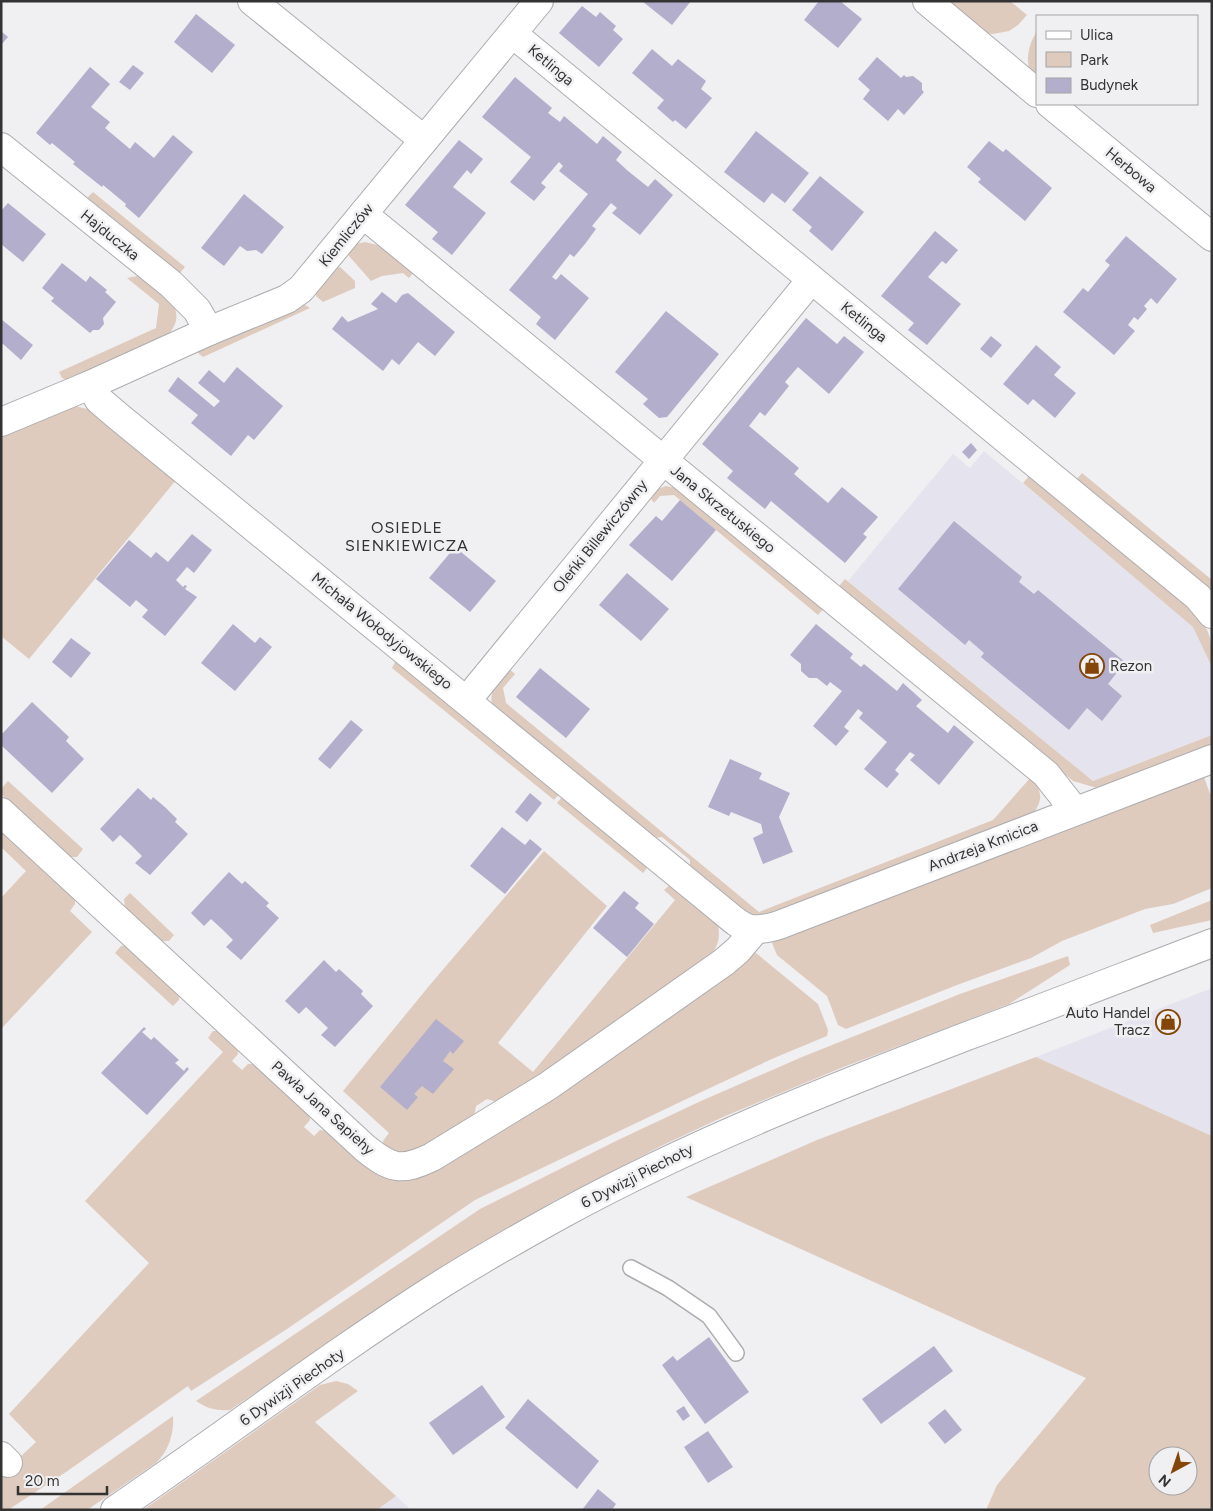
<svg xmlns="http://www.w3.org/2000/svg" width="1213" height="1511" viewBox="0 0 1213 1511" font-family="Figtree,sans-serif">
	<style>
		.built { fill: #e5e4ee }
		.green { fill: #dfcbbd; fill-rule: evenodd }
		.building { fill: #b3aecc }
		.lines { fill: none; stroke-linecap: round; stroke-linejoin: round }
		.service-casing { stroke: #adadb0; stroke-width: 18 }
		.minor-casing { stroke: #adadb0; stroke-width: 30 }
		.tertiary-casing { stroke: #adadb0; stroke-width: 30 }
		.service { stroke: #fff; stroke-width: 15 }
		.minor { stroke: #fff; stroke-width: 28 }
		.tertiary { stroke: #fff; stroke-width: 28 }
		.labels { text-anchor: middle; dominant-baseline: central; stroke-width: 5; stroke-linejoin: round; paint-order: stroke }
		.street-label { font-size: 15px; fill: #333334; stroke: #f0eff2 }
		.poi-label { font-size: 15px; fill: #333334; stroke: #f0eff2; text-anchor: start }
		.neighbourhood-label { font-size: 16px; letter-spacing: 1px; fill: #333334; stroke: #f0eff2 }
	</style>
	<rect width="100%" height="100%" fill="#f0eff2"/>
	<!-- built -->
	<g class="built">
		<path d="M984,451L1194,627L1212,667V735L1093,781L848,581L953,454L970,468Z"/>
		<path d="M1212,988V1136L1036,1057Z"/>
		<path d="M396,1496L411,1510H377Z"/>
	</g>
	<!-- green -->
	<g class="green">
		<path d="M936,1H1010L1027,15L1018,25L1009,31L993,34L973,32Z"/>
		<path d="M1037,31V81C1023,67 1027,47 1037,31Z"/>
		<path d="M93,192L185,267L178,275L88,202V197Z"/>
		<path d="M365,242L381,246L414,272L409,278L403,273L382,276L371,281L349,256L348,251L356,244Z"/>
		<path d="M340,267L355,281V288L323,302L316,296L315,292L335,268Z"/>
		<path d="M142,275C160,290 192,309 168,335L67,380L62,378L59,372L156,328L159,304L127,278Z"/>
		<path d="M299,304L305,305L310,308L203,357L198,353V349Z"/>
		<path d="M75,406L87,409L93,413L176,480L29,659L1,636V435Z"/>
		<path d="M1082,473L1212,580V595L1075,481Z"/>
		<path d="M1030,475L1192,608C1211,631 1212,638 1212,667L1193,627L1023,483Z"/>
		<path d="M666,486L676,488L824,608L818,615L674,495L660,496L654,503L649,496L658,489Z"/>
		<path d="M845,579L1093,781L1212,735V747L1109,787L1097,788L1073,781L841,592L840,585Z"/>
		<path d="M395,662H400L560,793L554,800L392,668Z"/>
		<path d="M508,668L515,674L503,688L506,703L759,912L993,820L1031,777C1042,791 1044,800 1032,815L771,916H753L739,909L690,869V860L662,837L652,838L493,707C487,691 499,680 508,668Z"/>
		<path d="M1204,777L1210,794H1212V888L1173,904L1145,909L1062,941L1031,958L957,985L846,1029L838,1025L827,996L777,955L772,943L776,939Z"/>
		<path d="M8,781L83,849L77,857H68L1,794V789Z"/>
		<path d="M563,796L647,864V868L643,873L557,803Z"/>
		<path d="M1,827L75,895V904L70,911L92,932L1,1029V898L26,871L1,847Z"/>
		<path d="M544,851L607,906L498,1043L533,1072L675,900L664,890L671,884L718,924C720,936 719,944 712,954L541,1077L497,1102L487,1099L476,1106L474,1117L415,1152L408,1155L385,1150L383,1141L389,1133L343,1091L429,986Z"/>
		<path d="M130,893L174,935L169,941H159L125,909L124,899Z"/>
		<path d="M1212,900V920L1153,933L1150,925Z"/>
		<path d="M131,945L180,992L179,1000L173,1006L115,953L121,946Z"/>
		<path d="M756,953L818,1004L828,1030L827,1036L774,1058L697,1094L475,1200L287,1329L191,1391L188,1386L66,1472L8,1510H1V1475L36,1442L9,1414L149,1263L85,1201L223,1052L208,1038L213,1031H222L237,1045L238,1054L232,1061L242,1070L248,1064H258L309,1112L310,1120L304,1127L314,1136L320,1130L330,1131L377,1172L553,1095Z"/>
		<path d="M1068,956L1070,965L1009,1004L841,1068L723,1117L663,1145L552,1202L434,1271L230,1410C217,1411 208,1409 196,1401L480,1209L618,1140L701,1101L802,1057L960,994Z"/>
		<path d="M1036,1057L1212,1136V1510H986L997,1485L1086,1378L686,1197L817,1140ZM1158,1456H1188V1486H1158Z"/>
		<path d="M336,1381L348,1384L358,1391L315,1422L396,1496L377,1510H143L320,1385Z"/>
		<path d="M173,1416C174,1434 169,1450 156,1463L87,1510H40Z"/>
	</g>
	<!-- building -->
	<g class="building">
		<path d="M642,1H691L672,25Z"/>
		<path d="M819,1H840L862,19L838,48L804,20Z"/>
		<path d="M582,6L596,17L600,12L616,26L613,30L623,39L599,67L559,33Z"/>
		<path d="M196,14L235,45L212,73L174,42Z"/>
		<path d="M1,31L8,37L1,45Z"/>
		<path d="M652,49L672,66L678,59L706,81L701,89L712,98L686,129L675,120L673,122L657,108L664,100L632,73Z"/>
		<path d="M877,57L901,78L904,75L906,77L913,76L922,83V90L924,92L904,115L898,109L888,121L863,99L870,90L858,79Z"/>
		<path d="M133,65L144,73L130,90L119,82Z"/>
		<path d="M90,67L110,84L91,107L110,122L105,128L130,149L135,142L154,158L173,135L193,152L139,218L125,206L126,204L103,185L102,187L73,164L75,162L52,143L50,145L36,133Z"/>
		<path d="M515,77L552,108L548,113L560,122L564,116L597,144L603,136L622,152L616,160L628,171L648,187L655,179L673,195L640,235L612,213L617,208L611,203L592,226L596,229L585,244L574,257L570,254L552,277L556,280L561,274L589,298L555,340L536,324L541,317L509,290L588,194L559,171L563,166L559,162L541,183L546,187L534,201L510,182L531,157L482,117Z"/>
		<path d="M756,131L809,173L785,203L772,193L764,203L724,172Z"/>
		<path d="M459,140L483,159L471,174L467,170L453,187L486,213L452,255L432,239L438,232L405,205Z"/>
		<path d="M989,141L1003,152L1006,149L1052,188L1025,221L978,182L981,179L967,167Z"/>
		<path d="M820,176L864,212L832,251L809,231L812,227L792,210Z"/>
		<path d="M244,194L284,227L262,254L256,250L247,251L240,246L224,266L201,248Z"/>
		<path d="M8,203L46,234L23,262L1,244V211Z"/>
		<path d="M935,231L958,250L946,264L942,261L928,277L961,304L927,345L908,330L914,323L881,296Z"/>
		<path d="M1126,236L1177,279L1157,304L1151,298L1144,306L1147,309L1138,320L1134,317L1128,325L1135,331L1114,355L1063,312L1083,288L1088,292L1110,265L1105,261Z"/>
		<path d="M62,263L86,282L90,276L107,290L105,292L116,302L103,318L104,324L99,330H93L90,333L51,301L54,298L42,288Z"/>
		<path d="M382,292L396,303L402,295L408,293L455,332L435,356L418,342L399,365L392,359L383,371L332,329L342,316L348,322L378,309L371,304Z"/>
		<path d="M666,311L719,354L667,417L659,418L643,404L648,399L615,372Z"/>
		<path d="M806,318L837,344L844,336L864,352L829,394L798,367L785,382L789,386L765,416L760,412L749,426L799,468L794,474L828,503L842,487L878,517L863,534L867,537L845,563L771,501L765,509L727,478L733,471L702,444Z"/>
		<path d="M1,319L33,345L21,360L3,344L1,345Z"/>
		<path d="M991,336L1002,345L991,358L980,349Z"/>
		<path d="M1036,345L1061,367L1054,375L1076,393L1055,418L1033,399L1028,405L1003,384Z"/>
		<path d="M237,367L283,406L254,440L248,435L231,456L191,423L198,415L168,391L178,377L214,407L220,401L198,383L209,370L224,383Z"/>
		<path d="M971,443L977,450L969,459L962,452Z"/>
		<path d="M680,500L716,530L672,581L629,545L656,516L662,521Z"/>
		<path d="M954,521L1022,577L1019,582L1034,594L1038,590L1125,662L1108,684L1122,696L1102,721L1087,708L1069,730L981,657L984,653L969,640L965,645L898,589Z"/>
		<path d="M192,534L212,550L194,573L187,567L176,580L183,587L185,585L187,586L185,589L197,597L165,636L142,617L148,610L136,600L130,607L96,579L129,540L151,558L156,552L168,562Z"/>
		<path d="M455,547L496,581L470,612L429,578Z"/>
		<path d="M627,573L669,609L641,641L599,605Z"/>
		<path d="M233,624L255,643L260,637L272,647L235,691L201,663Z"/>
		<path d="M816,624L853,654L850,658L861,667L864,664L897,691L903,683L922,700L916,706L948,733L954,725L974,742L939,785L910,760L915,755L910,752L895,770L899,774L887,788L864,769L887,742L859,718L863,713L858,709L844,727L849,731L836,746L813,726L842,691L830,682L827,686L817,678H809L801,671V664L790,655Z"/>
		<path d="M71,638L91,653L71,678L52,662Z"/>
		<path d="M540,668L590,709L566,738L516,697Z"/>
		<path d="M32,702L69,737L66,741L84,759L52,793L1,745V735Z"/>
		<path d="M351,720L363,730L330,769L318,759Z"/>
		<path d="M730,759L762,773L759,779L790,793L779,817L793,852L763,864L753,838L763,833L761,824L731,812L729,816L708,807Z"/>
		<path d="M138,788L151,800L153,797L166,808L177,819L175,822L188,834L150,875L135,863L142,856L132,846L120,835L113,842L100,829Z"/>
		<path d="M530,793L542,803L527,822L515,812Z"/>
		<path d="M502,827L525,845L530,839L542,849L505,894L470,866Z"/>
		<path d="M229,872L242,884L245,881L269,903L266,906L279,918L241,960L226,947L233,940L223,930L211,919L204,926L191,913Z"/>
		<path d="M624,891L639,903L635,908L654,924L627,957L593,928Z"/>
		<path d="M324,960L336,972L339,969L363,991L361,994L373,1006L335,1047L321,1035L328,1028L306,1007L299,1014L285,1001Z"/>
		<path d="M436,1019L464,1041L453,1054L450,1051L443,1061L454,1069L433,1094L422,1086L414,1094L418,1097L407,1110L380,1087Z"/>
		<path d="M144,1027L146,1029L142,1032L151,1040L154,1037L179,1060L175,1063L184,1071L187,1067L189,1069L147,1115L101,1073Z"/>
		<path d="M709,1337L749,1392L705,1424L662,1365L673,1356L677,1361Z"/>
		<path d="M934,1346L953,1371L881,1424L862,1399Z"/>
		<path d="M482,1385L505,1417L453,1455L429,1423Z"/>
		<path d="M528,1399L599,1461L577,1489L505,1428Z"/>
		<path d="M684,1406L690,1416L683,1421L676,1411Z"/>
		<path d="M945,1409L962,1430L945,1444L928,1423Z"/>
		<path d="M708,1431L733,1467L708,1483L684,1447Z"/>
		<path d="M598,1489L616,1504L612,1510H582Z"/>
	</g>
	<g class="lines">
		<defs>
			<path id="service" d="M631,1268L668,1288L709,1316L736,1353"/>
			<g id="minor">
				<path d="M252,1L424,140"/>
				<path d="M927,1L1037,93"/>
				<path d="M513,34L1198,597L1212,614"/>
				<path d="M1050,104L1212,237"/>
				<path d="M1,147L171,284L197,310L209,331"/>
				<path d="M363,214L1046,774L1075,811"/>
				<path d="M90,385L209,331L287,299L301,289L539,1"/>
				<path d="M1,422L90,385L99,400L119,417L718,907C742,927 747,935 779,925L1212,759"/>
				<path d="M467,700L811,280"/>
				<path d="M1,812L365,1148C391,1169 401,1172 432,1157L548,1086L724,962L738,950L754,931"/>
				<path d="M1,1456L8,1463"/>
			</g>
			<path id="tertiary" d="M115,1510C225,1435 331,1354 443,1283C482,1259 522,1236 562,1214C692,1143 829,1089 967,1036C1049,1006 1130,974 1212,943"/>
		</defs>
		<!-- service casing -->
		<use href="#service" class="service-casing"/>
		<!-- minor casing -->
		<use href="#minor" class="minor-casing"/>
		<!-- tertiary casing -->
		<use href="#tertiary" class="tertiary-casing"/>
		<!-- service -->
		<use href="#service" class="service"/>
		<!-- minor -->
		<use href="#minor" class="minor"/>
		<!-- tertiary -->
		<use href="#tertiary" class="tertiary"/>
	</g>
	<!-- icons -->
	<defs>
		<symbol id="shop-ring" viewBox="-11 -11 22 22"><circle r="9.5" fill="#f0eff2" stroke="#844508" stroke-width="1.5"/><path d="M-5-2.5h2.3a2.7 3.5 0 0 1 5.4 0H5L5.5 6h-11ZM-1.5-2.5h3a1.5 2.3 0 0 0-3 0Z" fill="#844508"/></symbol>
	</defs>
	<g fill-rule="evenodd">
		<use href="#shop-ring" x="1078" y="652" width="28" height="28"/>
		<use href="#shop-ring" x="1154" y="1008" width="28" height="28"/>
	</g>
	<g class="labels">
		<!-- street labels -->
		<g class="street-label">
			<text transform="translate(551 65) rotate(40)">Ketlinga</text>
			<text transform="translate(1131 170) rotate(40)">Herbowa</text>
			<text transform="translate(110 235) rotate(39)">Hajduczka</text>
			<text transform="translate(346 235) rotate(-51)">Kiemliczów</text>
			<text transform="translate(864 322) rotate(39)">Ketlinga</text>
			<text transform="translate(723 509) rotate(39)">Jana Skrzetuskiego</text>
			<text transform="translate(600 536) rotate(-51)">Oleńki Billewiczówny</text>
			<text transform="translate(382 631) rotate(39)">Michała Wołodyjowskiego</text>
			<text transform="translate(983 846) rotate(-21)">Andrzeja Kmicica</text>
			<text transform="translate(323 1108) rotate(42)">Pawła Jana Sapiehy</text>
			<text transform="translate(637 1176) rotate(-27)">6 Dywizji Piechoty</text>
			<text transform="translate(292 1387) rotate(-35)">6 Dywizji Piechoty</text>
		</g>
		<!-- poi labels -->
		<g class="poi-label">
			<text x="1110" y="666">Rezon</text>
			<text x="1150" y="1013" text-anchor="end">Auto Handel<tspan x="1150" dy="17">Tracz</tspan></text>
		</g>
		<!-- neighbourhood labels -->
		<g class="neighbourhood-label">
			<text x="407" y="527">OSIEDLE<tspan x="407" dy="18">SIENKIEWICZA</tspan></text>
		</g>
	</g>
	<!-- border -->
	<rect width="1213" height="1511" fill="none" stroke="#333334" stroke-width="5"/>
	<!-- legend -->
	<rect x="1036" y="15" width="162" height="90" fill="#f0eff2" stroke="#a4a4a6"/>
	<rect x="1046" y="31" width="25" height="8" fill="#ffffff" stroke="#a4a4a6"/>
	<text x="1080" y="40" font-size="15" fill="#333334">Ulica</text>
	<rect x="1046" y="52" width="25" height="15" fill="#dfcbbd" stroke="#a4a4a6"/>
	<text x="1080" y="65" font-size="15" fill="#333334">Park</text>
	<rect x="1046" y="78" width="25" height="15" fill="#b3aecc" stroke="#a4a4a6"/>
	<text x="1080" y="90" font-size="15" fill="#333334">Budynek</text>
	<!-- north arrow -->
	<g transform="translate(1173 1471) rotate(220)"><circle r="24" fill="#f0eff2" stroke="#a4a4a6"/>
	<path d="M0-4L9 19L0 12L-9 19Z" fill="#844508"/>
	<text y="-8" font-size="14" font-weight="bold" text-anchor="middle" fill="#333334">N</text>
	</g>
	<!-- scale -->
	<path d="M18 1486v8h89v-8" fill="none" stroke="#333334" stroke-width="2.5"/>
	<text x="25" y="1486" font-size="15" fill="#333334" stroke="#f0eff2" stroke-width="4" paint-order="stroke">20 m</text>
</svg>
